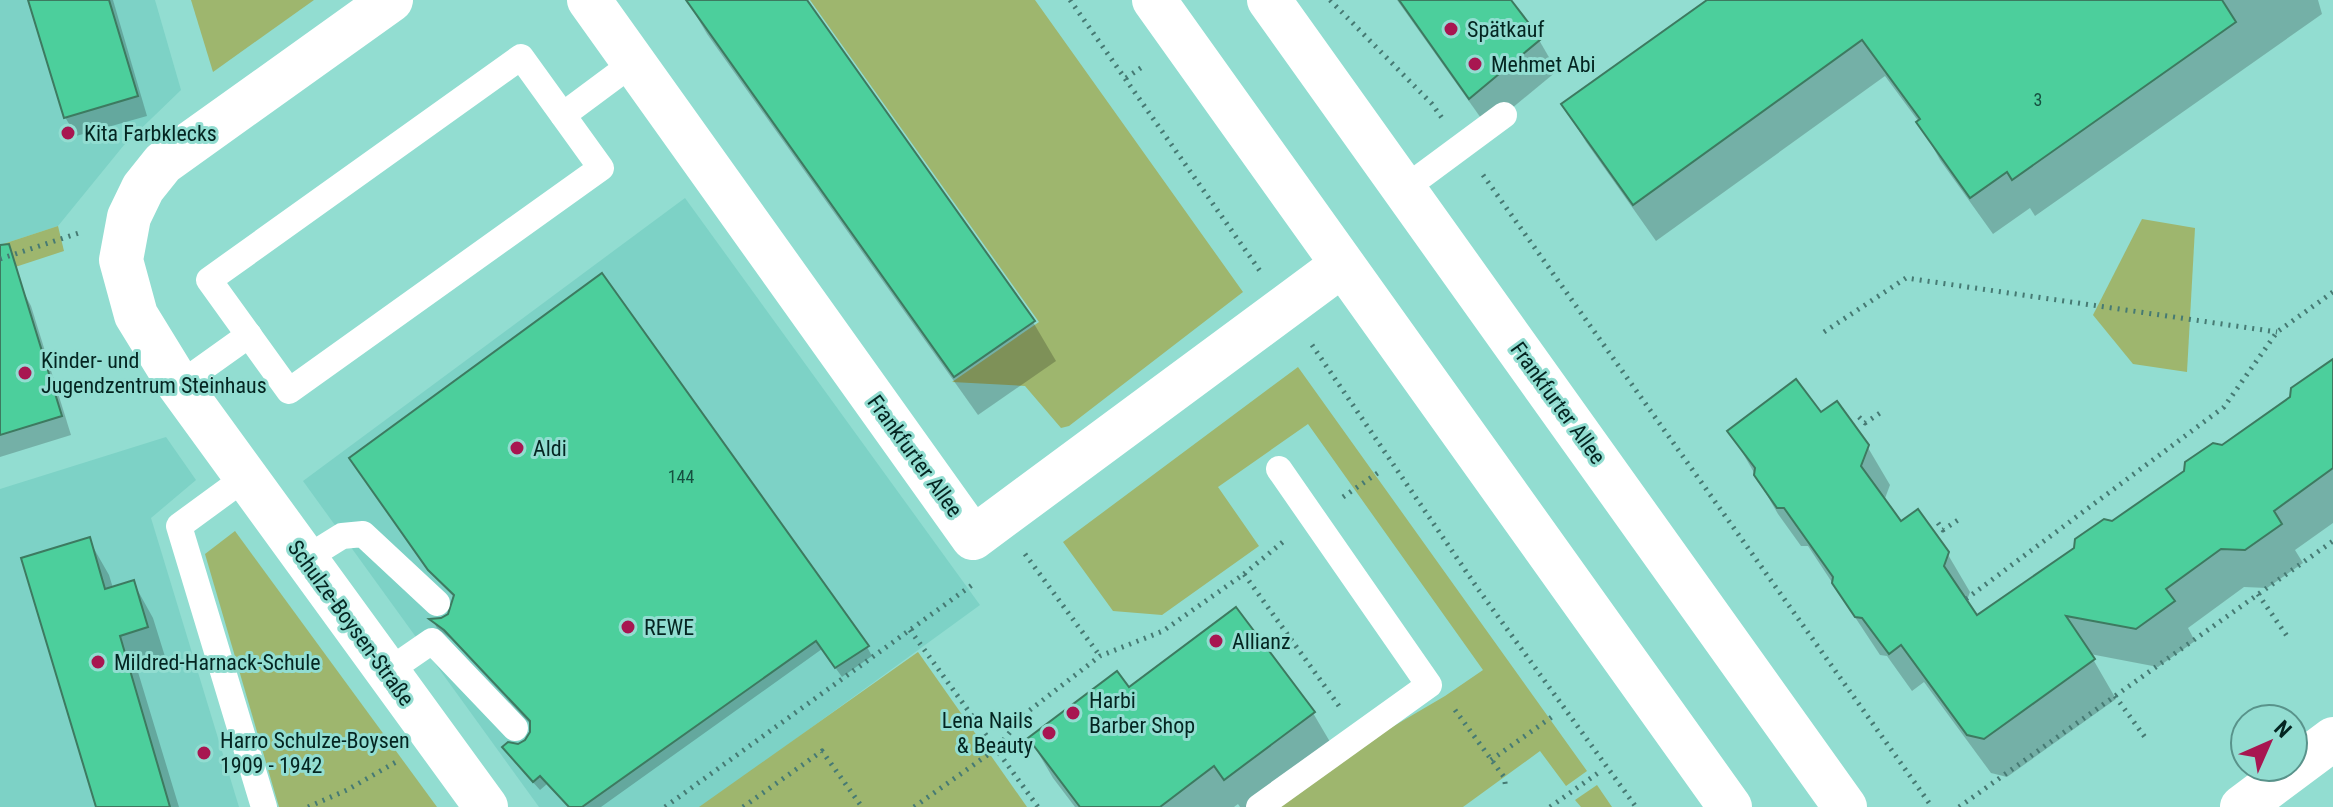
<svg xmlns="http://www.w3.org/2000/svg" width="2333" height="807" viewBox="0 0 2333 807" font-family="'Roboto Condensed',sans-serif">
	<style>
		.built { fill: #7dd2c6 }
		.green { fill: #9eb66e }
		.shadow { fill: #0003 }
		.building { fill: #4ccf9c; stroke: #3d7a60; stroke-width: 2 }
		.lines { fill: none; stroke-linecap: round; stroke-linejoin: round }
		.path { stroke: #467a73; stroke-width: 5; stroke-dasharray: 2 6; stroke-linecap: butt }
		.service { stroke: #fff; stroke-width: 26 }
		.minor { stroke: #fff; stroke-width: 44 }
		.tertiary { stroke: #fff; stroke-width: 44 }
		.primary { stroke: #fff; stroke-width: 44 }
		.poi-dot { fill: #a81651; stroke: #92ddd1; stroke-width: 3 }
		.labels { text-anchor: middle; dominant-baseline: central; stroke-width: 6; stroke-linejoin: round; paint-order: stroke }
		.number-label { font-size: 18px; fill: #165040 }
		.poi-label { font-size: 22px; fill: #042521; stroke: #92ddd1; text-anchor: start }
		.street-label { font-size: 22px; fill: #042521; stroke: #92ddd1 }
	</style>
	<rect width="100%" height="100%" fill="#92ddd1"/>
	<!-- built -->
	<g class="built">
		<path d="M0,0H155L181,90L124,145L58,226L0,245Z"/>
		<path d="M685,198L980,605L702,807H539L303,481Z"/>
		<path d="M166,437L196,480L151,518L239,807H0V489Z"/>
	</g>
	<!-- green -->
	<g class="green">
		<path d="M191,0H314L213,72Z"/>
		<path d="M810,0H1035L1243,292L1069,426L1061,428L1025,386L952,382L1039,322Z"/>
		<path d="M2142,219L2195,228L2187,372L2133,364L2093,315Z"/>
		<path d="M58,226L64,251L0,272V245Z"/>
		<path d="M1298,367L1587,771L1566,786L1540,751L1463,807H1278L1387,730L1445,696L1483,670L1308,424L1218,487L1259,546L1162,615L1113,611L1063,542Z"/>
		<path d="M235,531L437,807H279L205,554Z"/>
		<path d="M918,652L1027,807H699Z"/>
		<path d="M1597,785L1612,807H1581L1575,800Z"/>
	</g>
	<!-- shadow -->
	<g class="shadow">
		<path d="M31,0H113L147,116L76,136L65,117Z"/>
		<path d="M687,0H804L1033,322L1056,361L978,415L707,34Z"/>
		<path d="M1397,0H1509L1539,40L1557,71L1488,128Z"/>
		<path d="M1710,0H2318L2322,14L2035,216L2030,208L1993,234L1940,160L1919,122L1885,76L1656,241L1586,142L1564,105Z"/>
		<path d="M21,287L31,306L71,435L0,457V293Z"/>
		<path d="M2333,372V523L2295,550L2303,563L2267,588L2244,587L2188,628L2195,641L2158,667L2090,654L2116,699L2007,777L1991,773L1924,682L1912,691L1887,656L1880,655L1808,546H1801L1778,514L1730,431L1820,415L1867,446L1890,485L1884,501L1900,523L1947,553L1970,592L1966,603L1976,618Z"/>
		<path d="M357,468L867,647L872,656L842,677L822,649L601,807H568L547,784L540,790L510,757L505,748L527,742L533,732L532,726L451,639L437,628L433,621L450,616L455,598L436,579Z"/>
		<path d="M89,540L109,575L113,588L133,582L153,618L167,663L138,672L179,807H98Z"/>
		<path d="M1236,610L1313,713L1336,752L1263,807H1240L1238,804L1234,807H1075L1053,778L1030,739L1128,690Z"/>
	</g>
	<!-- building -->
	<g class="building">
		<path d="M28,0H109L138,96L64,118Z"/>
		<path d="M686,0H807L1035,321L954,377Z"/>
		<path d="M1399,0H1511L1541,39L1469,99Z"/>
		<path d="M1707,0H2222L2236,22L2012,180L2007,172L1970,198L1916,122L1920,119L1862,40L1633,205L1561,104Z"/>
		<path d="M9,244L62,416L0,435V245Z"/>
		<path d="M602,273L869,646L835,668L816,641L582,807H569L540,776L533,782L502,747L508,742L518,744L525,740L530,732V721L444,630L429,619L441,618L448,614L454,595L428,570L349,458Z"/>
		<path d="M2333,359V468L2274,511L2282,524L2245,550L2221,549L2166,589L2175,601L2136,629L2066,616L2095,659L1984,739L1967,735L1901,645L1889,654L1862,618L1855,617L1832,583L1833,577L1784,508H1777L1754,475L1755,468L1727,431L1796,379L1821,412L1837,401L1869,445L1861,466L1901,521L1918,509L1949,552L1944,566L1977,615L2074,548L2075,539L2104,519L2112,521L2184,471L2185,462L2213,443L2222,445L2290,397L2291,388Z"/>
		<path d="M90,537L105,589L134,580L148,627L120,636L170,807H96L21,558Z"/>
		<path d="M1236,607L1315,712L1224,780L1214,766L1160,807H1080L1028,738L1117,671L1129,687Z"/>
	</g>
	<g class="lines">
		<!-- path -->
		<g class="path">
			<path d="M1070,0L1260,271"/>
			<path d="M1330,0L1432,104L1442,118"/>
			<path d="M1126,78L1145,65"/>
			<path d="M1483,175L1932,807"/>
			<path d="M0,259L79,233"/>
			<path d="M1824,332L1906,278L2277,332"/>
			<path d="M1312,345L1478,589L1636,807"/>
			<path d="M1859,417L1865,423L1883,411"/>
			<path d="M1343,497L1382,470"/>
			<path d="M1938,523L1943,530L1961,518"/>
			<path d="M1025,554L1100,656"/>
			<path d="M1244,574L1284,541"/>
			<path d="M2258,594L2289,639"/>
			<path d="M1966,599L2224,407L2277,332L2333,292"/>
			<path d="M910,630L1038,807"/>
			<path d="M2115,696L2147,740"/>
			<path d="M1455,710L1504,777L1506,788"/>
			<path d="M1491,760L1556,714"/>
			<path d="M308,807L347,790L396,762"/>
			<path d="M665,807L972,585"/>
			<path d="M743,807L822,751L862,807"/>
			<path d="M914,807L996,749L1026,713L1100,656L1163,631L1244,574L1339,706"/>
			<path d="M1550,807L1598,773"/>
			<path d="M1959,807L2333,541"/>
		</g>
		<!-- service -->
		<g class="service">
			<path d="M521,57L601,168L289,391L209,280Z"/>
			<path d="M563,115L633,63"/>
			<path d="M1404,189L1504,115"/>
			<path d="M179,385L249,335"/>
			<path d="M246,477L179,526L264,807"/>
			<path d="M305,559L342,536L363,534L437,603"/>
			<path d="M387,672L432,641L515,728"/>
			<path d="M1259,807L1429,685L1279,469"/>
		</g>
		<!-- minor -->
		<g class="minor">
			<path d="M391,0L163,163L143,188L129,217L121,260L136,315L179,385L486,807"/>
			<path d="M589,0L973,538L1342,265"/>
		</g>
		<!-- tertiary -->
		<path class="tertiary" d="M2242,807L2333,739"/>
		<!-- primary -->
		<g class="primary">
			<path d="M1154,0L1730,807"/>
			<path d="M1269,0L1845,807"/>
		</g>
	</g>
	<!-- markers -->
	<g class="poi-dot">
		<circle cx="1451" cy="29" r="8"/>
		<circle cx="1475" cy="64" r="8"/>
		<circle cx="68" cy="133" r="8"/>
		<circle cx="25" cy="373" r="8"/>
		<circle cx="517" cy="448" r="8"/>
		<circle cx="628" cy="627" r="8"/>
		<circle cx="1216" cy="641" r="8"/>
		<circle cx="98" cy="662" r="8"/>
		<circle cx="1073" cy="713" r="8"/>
		<circle cx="1049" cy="733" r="8"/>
		<circle cx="204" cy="753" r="8"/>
	</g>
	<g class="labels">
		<!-- number labels -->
		<g class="number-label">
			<text x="2038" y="99">3</text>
			<text x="681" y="476">144</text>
		</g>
		<!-- poi labels -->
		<g class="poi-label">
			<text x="1467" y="29">Spätkauf</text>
			<text x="1491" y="64">Mehmet Abi</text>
			<text x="84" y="133">Kita Farbklecks</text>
			<text x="41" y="360">Kinder- und<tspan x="41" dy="25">Jugendzentrum Steinhaus</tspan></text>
			<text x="533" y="448">Aldi</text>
			<text x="644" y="627">REWE</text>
			<text x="1232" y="641">Allianz</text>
			<text x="114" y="662">Mildred-Harnack-Schule</text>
			<text x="1089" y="700">Harbi<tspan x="1089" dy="25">Barber Shop</tspan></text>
			<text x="1033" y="720" text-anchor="end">Lena Nails<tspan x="1033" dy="25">&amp; Beauty</tspan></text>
			<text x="220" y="740">Harro Schulze-Boysen<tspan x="220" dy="25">1909 - 1942</tspan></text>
		</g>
		<!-- street labels -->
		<g class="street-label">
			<text transform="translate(1558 403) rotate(54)">Frankfurter Allee</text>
			<text transform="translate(915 456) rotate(54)">Frankfurter Allee</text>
			<text transform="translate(351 623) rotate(54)">Schulze-Boysen-Straße</text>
		</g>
	</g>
	<!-- north arrow -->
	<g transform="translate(2269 743) rotate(45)"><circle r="38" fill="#92ddd1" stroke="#59938b" stroke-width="2"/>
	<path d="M0-6L14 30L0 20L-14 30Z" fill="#a81651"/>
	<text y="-12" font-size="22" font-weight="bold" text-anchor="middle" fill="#042521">N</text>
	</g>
</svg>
